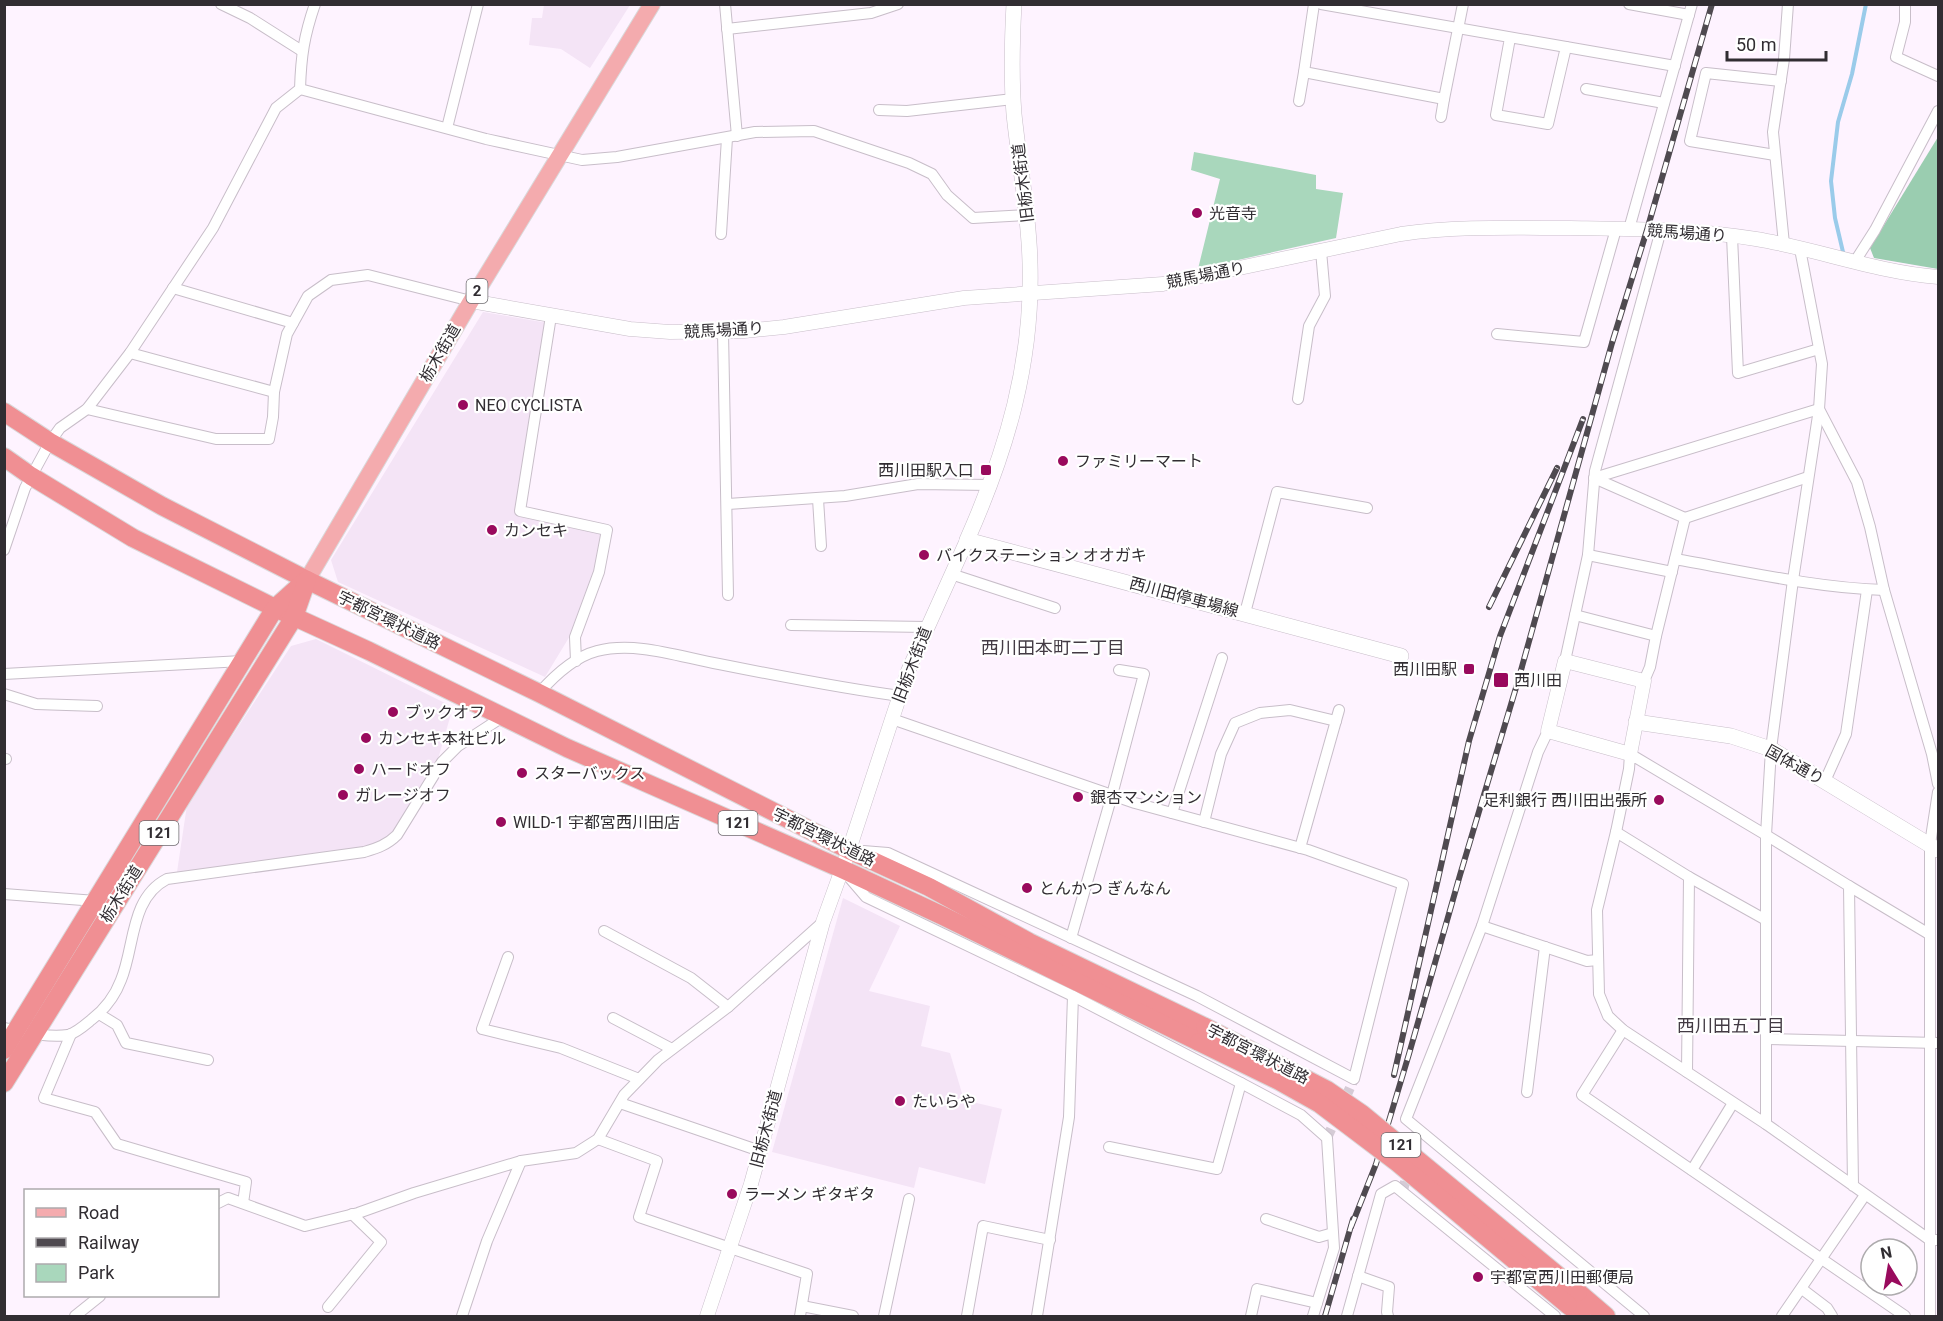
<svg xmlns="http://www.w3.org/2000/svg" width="1943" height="1321" viewBox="0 0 1943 1321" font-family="Roboto,'Noto Sans JP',sans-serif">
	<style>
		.built { fill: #f4e4f6 }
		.green { fill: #a9d7bc }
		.forest { fill: #9acdb0 }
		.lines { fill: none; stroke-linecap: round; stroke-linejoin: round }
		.stream { stroke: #9acbea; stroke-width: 4 }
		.minor-tunnel { stroke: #d5cbd6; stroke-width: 10; stroke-dasharray: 10 5; stroke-linecap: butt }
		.minor-casing { stroke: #c8bec9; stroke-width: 12 }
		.tertiary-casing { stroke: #c8bec9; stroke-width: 15 }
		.secondary-casing { stroke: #c8bec9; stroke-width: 16 }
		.primary-casing { stroke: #dad9da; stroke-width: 18 }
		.trunk-casing { stroke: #dad9da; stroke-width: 20 }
		.minor { stroke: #fff; stroke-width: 10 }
		.tertiary { stroke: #fff; stroke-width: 14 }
		.secondary { stroke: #fff; stroke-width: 15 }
		.primary { stroke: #f4abae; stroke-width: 16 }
		.trunk { stroke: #f08f93; stroke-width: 18 }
		.rail-casing { stroke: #4f4a50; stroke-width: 6 }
		.rail { stroke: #fff; stroke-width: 4; stroke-dasharray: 11; stroke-linecap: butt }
		.trunk-bridge-casing { stroke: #dad9da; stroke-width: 20; stroke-linecap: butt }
		.trunk-bridge { stroke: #f08f93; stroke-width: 18 }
		.poi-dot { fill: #990a5d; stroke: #fff; stroke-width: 2 }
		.labels { text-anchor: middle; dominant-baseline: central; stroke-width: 4.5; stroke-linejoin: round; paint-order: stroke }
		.shield { fill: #fff; stroke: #6f6c70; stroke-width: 1.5 }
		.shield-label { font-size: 15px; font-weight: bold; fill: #312d32 }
		.street-label { font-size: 16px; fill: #312d32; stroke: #fff }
		.poi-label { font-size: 16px; fill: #312d32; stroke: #fff; text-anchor: start }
		.neighbourhood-label { font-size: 18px; fill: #433b44; stroke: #fff }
	</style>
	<rect width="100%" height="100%" fill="#fef3ff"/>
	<!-- built -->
	<g class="built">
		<path d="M544,5V4L630,5L590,68L561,49L529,45L532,18H542Z"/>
		<path d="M483,312L548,323L515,512L601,532L603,539L596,572L576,626L545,677L338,582L331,560Z"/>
		<path d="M316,639L453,707L438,759L392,836L380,843L359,849L177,872L187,805L291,646Z"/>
		<path d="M843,898L900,926L869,991L930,1006L921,1046L950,1053L964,1100L1002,1109L985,1184L919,1167L914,1188L772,1152Z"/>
	</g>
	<!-- green -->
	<path class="green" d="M1194,152L1316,175V189L1343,193L1336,238L1198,269L1220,179L1191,170Z"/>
	<!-- forest -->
	<path class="forest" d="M1938,137V269L1874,258L1870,248Z"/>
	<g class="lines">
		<!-- stream -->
		<path class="stream" d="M1843,252L1835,218L1831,181L1838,122L1852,74L1866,4"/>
		<!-- minor-tunnel -->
		<g class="minor-tunnel">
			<path d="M1327,1138L1354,1079"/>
			<path d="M1403,1191L1417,1127"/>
		</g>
		<defs>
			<g id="minor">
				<path d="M221,4L250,18L302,51"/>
				<path d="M725,4L737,136"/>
				<path d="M1314,4L1304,72L1444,99L1463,4"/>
				<path d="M1321,4L1566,47L1548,124L1496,115L1510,38"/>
				<path d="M1629,4L1689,15"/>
				<path d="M1905,4V22L1896,57L1938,76"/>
				<path d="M727,29L871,13L898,4"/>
				<path d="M1566,47L1675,66"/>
				<path d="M300,89L486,139L582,160L617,157L755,132L814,131L909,163L932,174L947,195L973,218L1027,215"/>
				<path d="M1586,89L1664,103"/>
				<path d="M1299,101L1304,72"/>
				<path d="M879,110L907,111L1013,99"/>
				<path d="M1441,117L1444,99"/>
				<path d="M447,128L478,4"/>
				<path d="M1775,155L1690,141L1706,73L1781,81"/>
				<path d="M1629,229L1692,4"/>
				<path d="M721,234L727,138"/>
				<path d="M1732,236L1738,373L1819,349"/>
				<path d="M1784,244L1773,132L1784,59L1788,4"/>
				<path d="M1854,263L1875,230L1938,111"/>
				<path d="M173,288L293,323"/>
				<path d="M551,316L520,511L607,530L599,572L575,637L576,661"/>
				<path d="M723,332L728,595"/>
				<path d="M1497,334L1584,342L1616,229"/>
				<path d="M130,353L274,392"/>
				<path d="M1298,399L1309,326L1325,296L1321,251"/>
				<path d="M87,409L216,439H269L273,417L274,392L287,334L308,296L331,280L368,275L471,301"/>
				<path d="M1819,409L1857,482L1870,527L1884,590L1932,754L1938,784"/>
				<path d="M818,499L821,546"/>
				<path d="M728,504L845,496L918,484L990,485"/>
				<path d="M1685,518L1808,477"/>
				<path d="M4,550L25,488L50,442L60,428L87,409L130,353L213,228L276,108L300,89C301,56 304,36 315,4"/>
				<path d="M1588,555L1672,572"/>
				<path d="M1675,559C1743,571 1816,588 1884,590"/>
				<path d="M951,574L1055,608"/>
				<path d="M1245,613L1277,492L1367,508"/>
				<path d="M791,625L927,627"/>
				<path d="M1656,636L1575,615L1588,555L1595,471L1661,230"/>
				<path d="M1565,661L1575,615"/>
				<path d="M4,674L242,661"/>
				<path d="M1644,681L1650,667L1656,636L1685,518L1594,478L1819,409"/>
				<path d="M539,693C554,676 574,657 597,651C636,641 680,657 719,664C779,676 839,688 900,696"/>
				<path d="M4,694L36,704L97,706"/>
				<path d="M1548,731L1538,752L1482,926L1406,1119L1644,1316"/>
				<path d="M4,759H6"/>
				<path d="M1825,781L1846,734L1867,590"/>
				<path d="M1172,813L1222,658"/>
				<path d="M1204,822L1221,754L1235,723L1260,713L1290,710L1336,721"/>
				<path d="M1616,832L1689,877L1687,1072"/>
				<path d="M1300,848L1339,710"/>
				<path d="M863,851L888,853L1197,996L1354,1079L1403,884L1308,850L1135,803L892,719"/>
				<path d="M848,876L866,897L1073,996L1241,1083L1301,1115L1327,1138L1334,1248L1313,1316"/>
				<path d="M1689,877L1766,920"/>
				<path d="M1849,886L1929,934"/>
				<path d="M4,894L96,901"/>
				<path d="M1482,926L1587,961L1598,960"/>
				<path d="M604,931L691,978L728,1007"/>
				<path d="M1071,938L1112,795L1144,674L1119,670"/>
				<path d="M508,957L482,1029L561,1048L639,1079"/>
				<path d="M99,1014L117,1025L126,1043L208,1060"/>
				<path d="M613,1018L672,1049"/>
				<path d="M4,1028C24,1032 48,1038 68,1035C76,1033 85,1025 91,1020C104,1010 115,996 121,980C135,946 130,898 167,879L364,852C377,848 387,845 397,835L442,762L458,746L504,716"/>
				<path d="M1623,1030L1582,1095L1905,1316"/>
				<path d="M71,1034L44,1098L95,1112L117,1144L246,1182L243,1203"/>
				<path d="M1766,1039L1938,1043"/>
				<path d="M1527,1092L1545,947"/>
				<path d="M620,1103L760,1151"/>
				<path d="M1766,1124V835L1771,749L1793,580L1819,409L1822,364L1800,249"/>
				<path d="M598,1139L657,1161L639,1217L807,1274L800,1316"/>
				<path d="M1109,1147L1217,1169L1241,1083"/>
				<path d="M1692,1170L1733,1103"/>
				<path d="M1853,1186L1849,886L1766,835L1630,754L1629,769L1616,832L1597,910L1599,994L1608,1016L1623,1030L1766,1124L1930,1240H1938"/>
				<path d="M218,1203L228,1198L305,1226L358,1213L414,1193L521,1161L576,1153L598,1139L624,1095L658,1060L728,1007L823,922"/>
				<path d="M1266,1219L1319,1237L1333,1233"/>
				<path d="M1358,1276L1389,1287L1387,1312L1388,1316"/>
				<path d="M1802,1289L1827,1308L1832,1316"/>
				<path d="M802,1306L853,1316"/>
				<path d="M328,1307L381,1242L352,1214"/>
				<path d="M75,1316L100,1296"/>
				<path d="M462,1316L487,1241L521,1161"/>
				<path d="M884,1316L909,1199"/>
				<path d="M967,1316L983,1226L1050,1240"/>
				<path d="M1037,1316L1069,1117L1073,996"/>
				<path d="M1251,1316L1257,1289L1317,1303"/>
				<path d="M1347,1316L1381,1194L1395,1186L1555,1316"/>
				<path d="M1782,1316L1865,1195"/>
				<path d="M1930,1316V844L1938,792"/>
			</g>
			<g id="tertiary">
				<path d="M471,301L630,329L670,332L744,331L784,327L964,298L1163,284L1401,234C1457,226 1513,228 1570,228C1632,229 1694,229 1756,239C1817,249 1876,272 1938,277"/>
				<path d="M1565,661L1644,681L1630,754L1548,731Z"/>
				<path d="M707,1316L751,1184L823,922L849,850L892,719L908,671L967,540"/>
			</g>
			<g id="secondary">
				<path d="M1014,4C1012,41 1011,77 1014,114C1019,163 1029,213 1030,263C1033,362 1007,450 967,540L1401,656"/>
				<path d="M1636,722L1731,736L1771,749L1938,850"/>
			</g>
			<path id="primary" d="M307,580L471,301L652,4"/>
			<g id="trunk">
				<path d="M4,412L50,442L162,506L307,580L539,693L849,850L929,887L1029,942L1205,1027"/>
				<path d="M4,457L31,476L133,538L275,608L369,651L567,748L842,869L943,916L1199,1042"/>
				<path d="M4,1050L275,608L305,581"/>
				<path d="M4,1083L294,617L307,580"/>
				<path d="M1578,1292L1606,1316"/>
				<path d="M1568,1305L1582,1316"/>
			</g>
		</defs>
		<!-- minor casing -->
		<use href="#minor" class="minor-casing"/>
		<!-- tertiary casing -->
		<use href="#tertiary" class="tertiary-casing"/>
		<!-- secondary casing -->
		<use href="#secondary" class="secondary-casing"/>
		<!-- primary casing -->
		<use href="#primary" class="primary-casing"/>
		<!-- trunk casing -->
		<use href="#trunk" class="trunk-casing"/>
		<!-- minor -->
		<use href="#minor" class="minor"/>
		<!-- tertiary -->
		<use href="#tertiary" class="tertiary"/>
		<!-- secondary -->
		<use href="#secondary" class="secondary"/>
		<!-- primary -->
		<use href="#primary" class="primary"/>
		<!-- trunk -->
		<use href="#trunk" class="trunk"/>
		<defs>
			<g id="rail">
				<path d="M1489,607L1557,468"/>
				<path d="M1394,1075L1469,741L1500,636L1583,419"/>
				<path d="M1351,1227L1376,1164L1409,1054L1460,875L1518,681L1612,343L1647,230L1712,4"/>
				<path d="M1325,1316L1353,1219"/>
			</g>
		</defs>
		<!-- rail casing -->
		<use href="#rail" class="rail-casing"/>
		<!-- rail -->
		<use href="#rail" class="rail"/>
		<defs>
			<g id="trunk-bridge">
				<path d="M1205,1027L1327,1090L1362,1114L1578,1292"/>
				<path d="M1199,1042L1279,1081L1320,1104L1398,1163L1568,1305"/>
			</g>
		</defs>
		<!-- trunk-bridge casing -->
		<use href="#trunk-bridge" class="trunk-bridge-casing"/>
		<!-- trunk-bridge -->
		<use href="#trunk-bridge" class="trunk-bridge"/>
	</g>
	<!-- markers -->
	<g class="poi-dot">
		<circle cx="1197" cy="213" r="6"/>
		<circle cx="463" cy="405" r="6"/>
		<circle cx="1063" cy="461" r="6"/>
		<rect x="980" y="464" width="12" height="12" rx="3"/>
		<circle cx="492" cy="530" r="6"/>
		<circle cx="924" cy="555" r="6"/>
		<rect x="1463" y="663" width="12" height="12" rx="3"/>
		<rect x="1493" y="672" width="16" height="16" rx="3"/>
		<circle cx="393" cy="712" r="6"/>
		<circle cx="366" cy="738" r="6"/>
		<circle cx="359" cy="769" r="6"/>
		<circle cx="522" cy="773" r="6"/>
		<circle cx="343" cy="795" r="6"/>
		<circle cx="1078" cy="797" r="6"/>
		<circle cx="1659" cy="800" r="6"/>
		<circle cx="501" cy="822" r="6"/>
		<circle cx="1027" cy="888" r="6"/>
		<circle cx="900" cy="1101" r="6"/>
		<circle cx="732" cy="1194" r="6"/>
		<circle cx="1478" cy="1277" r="6"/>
	</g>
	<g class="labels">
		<!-- shield labels -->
		<g class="shield">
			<rect x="466.5" y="279" width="21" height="24" rx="4.5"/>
			<rect x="718.5" y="811" width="39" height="24" rx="4.5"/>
			<rect x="139.5" y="821" width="39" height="24" rx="4.5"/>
			<rect x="1381.5" y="1133" width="39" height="24" rx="4.5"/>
		</g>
		<g class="shield-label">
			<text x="477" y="291">2</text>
			<text x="738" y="823">121</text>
			<text x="159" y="833">121</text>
			<text x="1401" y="1145">121</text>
		</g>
		<!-- street labels -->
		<g class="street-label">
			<text transform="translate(1023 183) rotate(-97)">旧栃木街道</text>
			<text transform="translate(1687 233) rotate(4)">競馬場通り</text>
			<text transform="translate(1206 275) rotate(-11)">競馬場通り</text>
			<text transform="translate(724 330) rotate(-3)">競馬場通り</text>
			<text transform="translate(440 353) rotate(-60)">栃木街道</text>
			<text transform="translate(1184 597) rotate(15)">西川田停車場線</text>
			<text transform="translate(389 620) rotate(26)">宇都宮環状道路</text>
			<text transform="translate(912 665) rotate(-69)">旧栃木街道</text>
			<text transform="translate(1795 765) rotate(29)">国体通り</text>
			<text transform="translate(824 837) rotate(26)">宇都宮環状道路</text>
			<text transform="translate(121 894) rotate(-58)">栃木街道</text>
			<text transform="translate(1258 1054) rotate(27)">宇都宮環状道路</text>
			<text transform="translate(766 1129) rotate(-75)">旧栃木街道</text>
		</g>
		<!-- poi labels -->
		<g class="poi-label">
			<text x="1209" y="213">光音寺</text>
			<text x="475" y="405">NEO CYCLISTA</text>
			<text x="1075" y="461">ファミリーマート</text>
			<text x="974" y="470" text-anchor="end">西川田駅入口</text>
			<text x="504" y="530">カンセキ</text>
			<text x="936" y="555">バイクステーション オオガキ</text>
			<text x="1457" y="669" text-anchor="end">西川田駅</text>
			<text x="1514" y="680">西川田</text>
			<text x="405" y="712">ブックオフ</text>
			<text x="378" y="738">カンセキ本社ビル</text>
			<text x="371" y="769">ハードオフ</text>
			<text x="534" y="773">スターバックス</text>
			<text x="355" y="795">ガレージオフ</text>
			<text x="1090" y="797">銀杏マンション</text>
			<text x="1647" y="800" text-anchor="end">足利銀行 西川田出張所</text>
			<text x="513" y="822">WILD-1 宇都宮西川田店</text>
			<text x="1039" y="888">とんかつ ぎんなん</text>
			<text x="912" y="1101">たいらや</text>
			<text x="744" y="1194">ラーメン ギタギタ</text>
			<text x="1490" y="1277">宇都宮西川田郵便局</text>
		</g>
		<!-- neighbourhood labels -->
		<g class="neighbourhood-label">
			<text x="1053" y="647">西川田本町二丁目</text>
			<text x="1731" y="1025">西川田五丁目</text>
		</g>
	</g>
	<!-- border -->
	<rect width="1943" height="1321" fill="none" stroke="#312d32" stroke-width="12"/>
	<!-- legend -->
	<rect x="24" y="1189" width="195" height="108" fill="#ffffff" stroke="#adabad" stroke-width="1.5"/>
	<rect x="36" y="1208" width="30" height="9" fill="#f4abae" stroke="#adabad" stroke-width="1.5"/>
	<text x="78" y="1219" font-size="18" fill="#312d32">Road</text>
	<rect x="36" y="1238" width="30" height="9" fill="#4f4a50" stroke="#adabad" stroke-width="1.5"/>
	<text x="78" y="1249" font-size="18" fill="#312d32">Railway</text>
	<rect x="36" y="1264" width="30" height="18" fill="#a9d7bc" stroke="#adabad" stroke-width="1.5"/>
	<text x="78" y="1279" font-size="18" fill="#312d32">Park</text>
	<!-- north arrow -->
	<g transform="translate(1889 1267) rotate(349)"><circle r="28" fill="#ffffff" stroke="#adabad" stroke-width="1.5"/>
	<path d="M0-4.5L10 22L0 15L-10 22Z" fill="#990a5d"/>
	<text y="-9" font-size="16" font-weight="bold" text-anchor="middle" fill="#312d32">N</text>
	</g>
	<!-- scale -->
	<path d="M1727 51v9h99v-9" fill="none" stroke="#312d32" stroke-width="3"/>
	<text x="1736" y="51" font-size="18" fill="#312d32" stroke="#ffffff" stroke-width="4.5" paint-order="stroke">50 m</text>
</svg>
